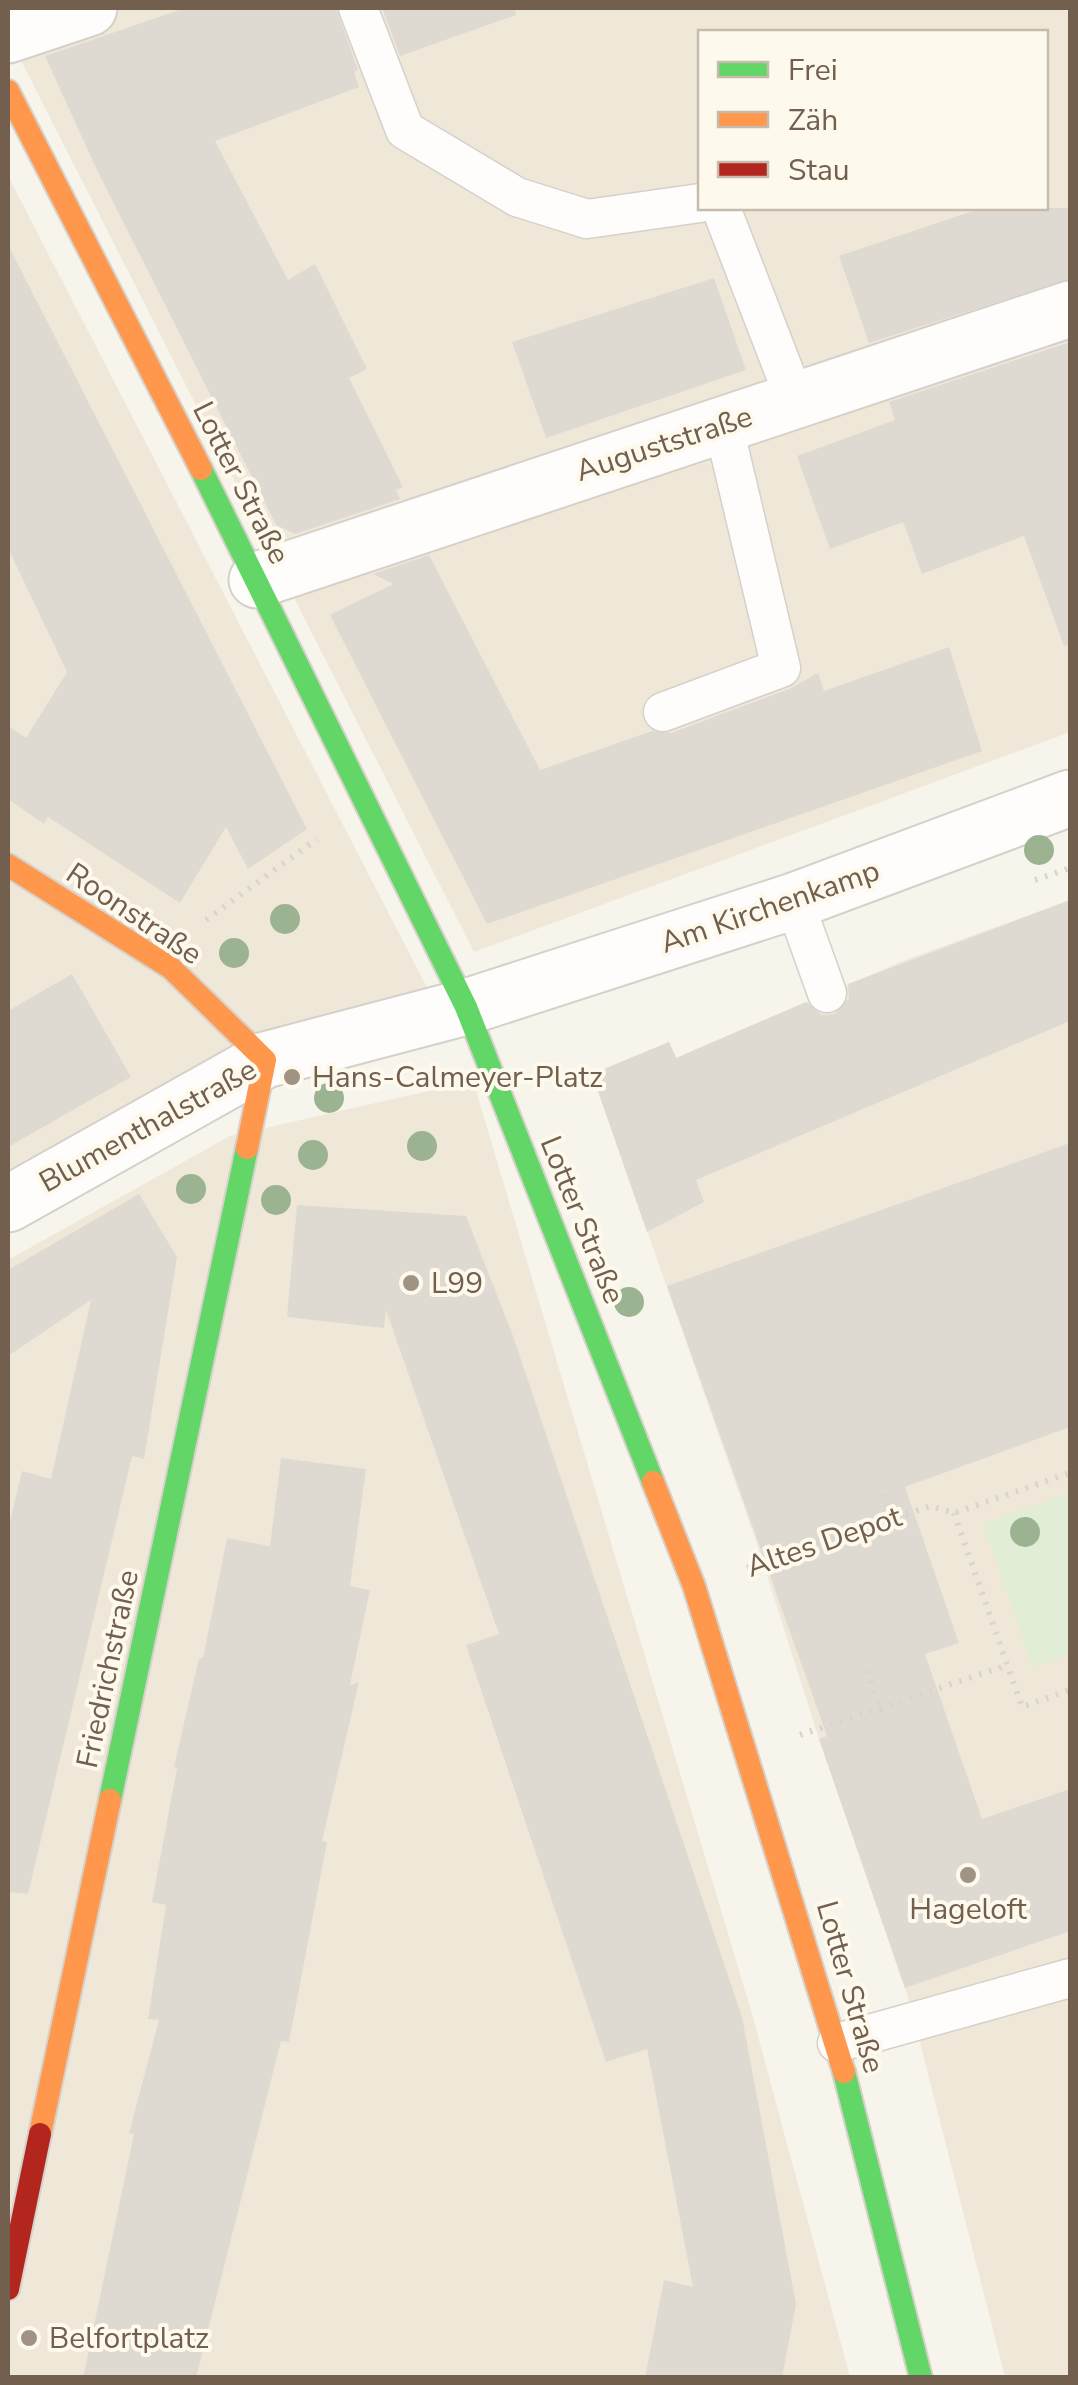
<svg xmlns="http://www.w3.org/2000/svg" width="1078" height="2385" viewBox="0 0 1078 2385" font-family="'Nunito Sans',sans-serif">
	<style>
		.residential { fill: #efe8d9; fill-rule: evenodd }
		.green { fill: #e1edd7 }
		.building { fill: #dfdad1 }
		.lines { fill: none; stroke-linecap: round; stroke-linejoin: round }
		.lane-casing { stroke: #d5d1ca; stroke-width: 41 }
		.street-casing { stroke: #d5d1ca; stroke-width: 59 }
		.fast-casing { stroke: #d6d1c9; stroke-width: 26 }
		.slow-casing { stroke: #d6d1c9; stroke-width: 26 }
		.jam-casing { stroke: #d6d1c9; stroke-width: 26 }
		.path { stroke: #d9d4ce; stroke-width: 6; stroke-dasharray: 2.5 8; stroke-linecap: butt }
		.lane { stroke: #fefdfc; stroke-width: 38 }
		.street { stroke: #fefdfc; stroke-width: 55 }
		.fast { stroke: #63d668; stroke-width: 22 }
		.slow { stroke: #ff974d; stroke-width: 22 }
		.jam { stroke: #b3261e; stroke-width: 22 }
		.path-bridge { stroke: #d9d4ce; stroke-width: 6; stroke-dasharray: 2.5 8; stroke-linecap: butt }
		.tree { fill: #9cb392 }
		.poi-dot { fill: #a09384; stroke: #fef9ed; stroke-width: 4 }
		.labels { text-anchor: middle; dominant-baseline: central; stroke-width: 8; stroke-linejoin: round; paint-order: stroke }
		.street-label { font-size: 30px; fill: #725f4d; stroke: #fef9ed }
		.poi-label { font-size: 30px; fill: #725f4d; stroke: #fef9ed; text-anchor: start }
	</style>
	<rect width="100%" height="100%" fill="#f6f4eb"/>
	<!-- residential -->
	<g class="residential">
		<path d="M8,8H1070V732L474,952L8,35ZM700,32H1046V208H700Z"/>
		<path d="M8,176L434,1001L8,1194Z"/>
		<path d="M1070,900V2377H1005L910,2003L819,1739L756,1541L592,1074L669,1042L677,1058L905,960Z"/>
		<path d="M473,1081L752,2014L850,2377H8V1260L230,1136Z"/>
	</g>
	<!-- green -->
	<path class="green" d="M1070,1493V1655L1033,1668L983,1524Z"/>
	<!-- building -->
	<g class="building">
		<path d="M185,8H336L358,70L354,72L359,87L215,141L288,280L315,264L367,369L349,378L403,487L396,490L400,499L295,534L276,525L96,168L45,56Z"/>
		<path d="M382,8H515L516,15L400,56Z"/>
		<path d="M982,208H1070V279L869,343L839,256Z"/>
		<path d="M8,245L307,829L248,869L226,827L180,903L48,817L44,824L8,799V726L26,738L67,672L8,548Z"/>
		<path d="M714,278L746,370L546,438L512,342Z"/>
		<path d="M1070,342V645L1064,646L1024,536L922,574L903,522L830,549L797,456L895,420L889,402Z"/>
		<path d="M429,555L540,770L652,731L671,733L789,689L818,673L824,691L949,647L982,751L487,924L330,615L393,584L373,574Z"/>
		<path d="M1070,900V1021L696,1180L704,1202L647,1232L592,1074L669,1042L676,1058L806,1002L822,1015L835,1014L849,998L848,984Z"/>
		<path d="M72,974L131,1077L8,1147V1011Z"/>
		<path d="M1070,1143V1427L905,1487L959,1643L925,1654L982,1819L1070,1789V1931L905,1988L819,1739L827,1736L667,1286Z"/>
		<path d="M139,1194L177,1257L144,1459L132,1456L28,1894L8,1892V1530L22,1471L51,1479L91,1300L8,1356V1270Z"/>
		<path d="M297,1205L466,1216L512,1333L742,2017L796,2304L782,2378H645L664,2280L693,2287L647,2049L606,2062L466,1645L499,1634L386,1310L384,1328L287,1317Z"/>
		<path d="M281,1458L366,1469L350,1586L370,1590L350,1685L359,1682L322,1841L327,1842L289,2042L281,2041L196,2378H83L134,2134L129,2133L159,2020L148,2019L166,1905L152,1902L177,1768L174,1767L199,1658H203L227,1538L270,1546Z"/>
	</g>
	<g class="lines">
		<defs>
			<g id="lane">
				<path d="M358,8L405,130L517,197L587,219L700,203"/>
				<path d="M721,208L796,402"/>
				<path d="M663,712L781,668L723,424"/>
				<path d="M794,901L827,993"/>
				<path d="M837,2043L1070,1978"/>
			</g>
			<g id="street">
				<path d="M8,35L89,8"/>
				<path d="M257,580L1070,309"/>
				<path d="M8,1204L265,1060L466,1007L794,901L1070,798"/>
			</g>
			<g id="fast">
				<path d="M201,469L466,1007L653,1482"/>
				<path d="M110,1800L247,1148"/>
				<path d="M844,2072L921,2378"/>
			</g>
			<g id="slow">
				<path d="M8,91L201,469"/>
				<path d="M8,865L171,968L265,1060L247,1148"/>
				<path d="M653,1482L694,1586L844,2072"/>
				<path d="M40,2134L110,1800"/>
			</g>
			<path id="jam" d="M8,2289L40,2134"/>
		</defs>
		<!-- lane casing -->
		<use href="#lane" class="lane-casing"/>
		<!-- street casing -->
		<use href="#street" class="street-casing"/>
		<!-- fast casing -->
		<use href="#fast" class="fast-casing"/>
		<!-- slow casing -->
		<use href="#slow" class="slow-casing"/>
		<!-- jam casing -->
		<use href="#jam" class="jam-casing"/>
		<!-- path -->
		<g class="path">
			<path d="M1035,880L1070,868"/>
			<path d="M206,920L317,839"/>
			<path d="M884,1494L892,1519"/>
			<path d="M954,1513L1022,1707L1070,1690"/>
			<path d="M747,1568L930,1506L954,1513L1070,1473"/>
			<path d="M800,1735L1008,1665"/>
		</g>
		<!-- lane -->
		<use href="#lane" class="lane"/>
		<!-- street -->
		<use href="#street" class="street"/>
		<!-- fast -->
		<use href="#fast" class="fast"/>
		<!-- slow -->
		<use href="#slow" class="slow"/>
		<!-- jam -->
		<use href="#jam" class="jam"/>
		<!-- path-bridge -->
		<path class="path-bridge" d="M867,1671L883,1716"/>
	</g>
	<!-- trees -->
	<g class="tree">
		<circle cx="1039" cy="850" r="15"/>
		<circle cx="285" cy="919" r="15"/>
		<circle cx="234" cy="953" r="15"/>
		<circle cx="329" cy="1098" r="15"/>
		<circle cx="422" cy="1146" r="15"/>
		<circle cx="313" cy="1155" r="15"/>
		<circle cx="191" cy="1189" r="15"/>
		<circle cx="276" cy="1200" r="15"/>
		<circle cx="629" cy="1302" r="15"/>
		<circle cx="1025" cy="1532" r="15"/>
	</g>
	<!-- markers -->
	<g class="poi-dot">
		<circle cx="292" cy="1077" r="10"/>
		<circle cx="411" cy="1283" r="10"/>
		<circle cx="968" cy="1875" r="10"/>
		<circle cx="29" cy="2338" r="10"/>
	</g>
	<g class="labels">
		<!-- street labels -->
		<g class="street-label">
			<text transform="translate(664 444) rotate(-18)">Auguststraße</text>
			<text transform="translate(241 483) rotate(63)">Lotter Straße</text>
			<text transform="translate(770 907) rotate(-19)">Am Kirchenkamp</text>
			<text transform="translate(134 914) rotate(34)">Roonstraße</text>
			<text transform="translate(148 1126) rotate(-29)">Blumenthalstraße</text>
			<text transform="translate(582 1220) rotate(68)">Lotter Straße</text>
			<text transform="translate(824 1542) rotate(-19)">Altes Depot</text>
			<text transform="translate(108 1669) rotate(-78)">Friedrichstraße</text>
			<text transform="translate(850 1987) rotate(74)">Lotter Straße</text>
		</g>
		<!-- poi labels -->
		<g class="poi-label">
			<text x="312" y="1077">Hans-Calmeyer-Platz</text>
			<text x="431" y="1283">L99</text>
			<text x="968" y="1909" text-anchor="middle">Hageloft</text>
			<text x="49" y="2338">Belfortplatz</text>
		</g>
	</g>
	<!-- border -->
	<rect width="1078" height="2385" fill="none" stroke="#725f4d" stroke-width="20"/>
	<!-- legend -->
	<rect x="698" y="30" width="350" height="180" fill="#fef9ed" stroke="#c6bbad" stroke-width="2.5"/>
	<rect x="718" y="62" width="50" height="15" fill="#63d668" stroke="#c6bbad" stroke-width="2.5"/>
	<text x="788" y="80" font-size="30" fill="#725f4d">Frei</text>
	<rect x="718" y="112" width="50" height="15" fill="#ff974d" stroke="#c6bbad" stroke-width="2.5"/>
	<text x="788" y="130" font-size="30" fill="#725f4d">Zäh</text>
	<rect x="718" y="162" width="50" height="15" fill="#b3261e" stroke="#c6bbad" stroke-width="2.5"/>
	<text x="788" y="180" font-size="30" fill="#725f4d">Stau</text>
</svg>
